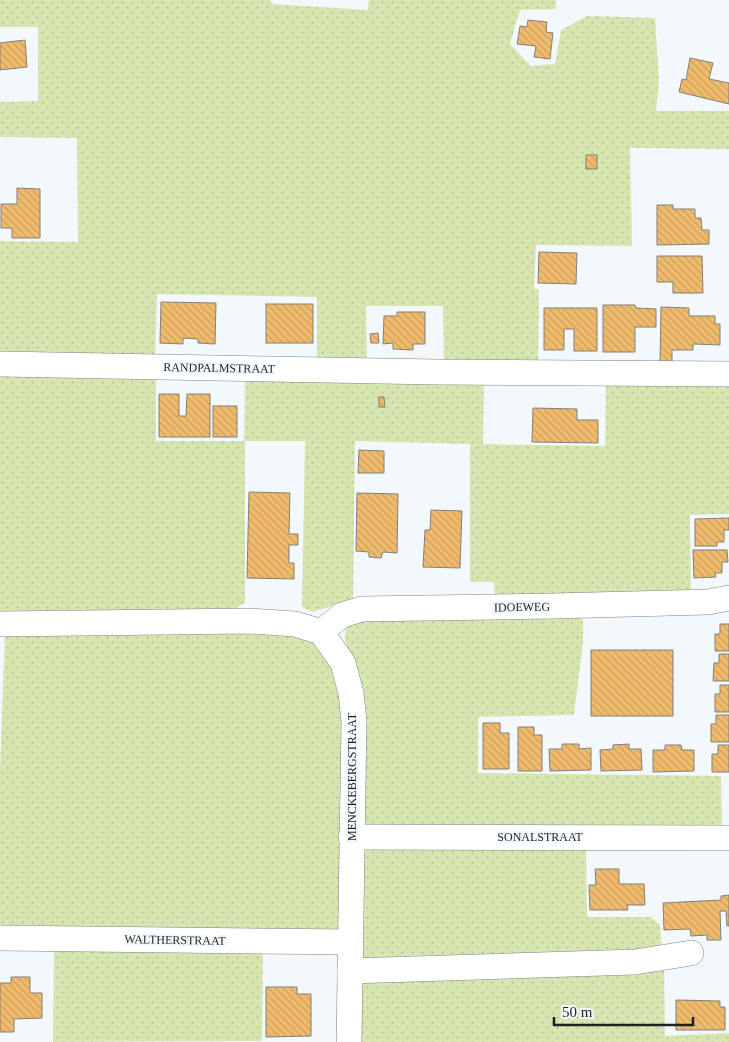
<svg xmlns="http://www.w3.org/2000/svg" width="729" height="1042" viewBox="0 0 729 1042" font-family="'Times New Roman',serif">
	<style>
		.grass { fill: url(#grass-dots) }
		.building { fill: url(#building-back-hatch); stroke: #837f7a }
		.lines { fill: none; stroke-linecap: round; stroke-linejoin: round }
		.minor-casing { stroke: #7e8388; stroke-width: 26 }
		.minor { stroke: #fff; stroke-width: 25 }
		.labels { text-anchor: middle; dominant-baseline: central; stroke-width: 4.5; stroke-linejoin: round; paint-order: stroke }
		.street-label { font-size: 12px; fill: #1e2022; stroke: #f3f8fd }
	</style>
	<defs>
		<pattern id="grass-dots" width="8" height="8" patternUnits="userSpaceOnUse" patternTransform="scale(1.25)"><rect width="8" height="8" fill="#d7e6b0"/><path d="M2 2h.1M6 6h.1" fill="none" stroke="#b8c597" stroke-width="1.8" stroke-linecap="round"/></pattern>
		<pattern id="building-back-hatch" width="6" height="6" patternUnits="userSpaceOnUse" patternTransform="scale(1.25)"><rect width="6" height="6" fill="#efbb6d"/><path d="M-1 5l2 2M0 0l6 6M5-1l2 2" fill="none" stroke="#cca05e"/></pattern>
	</defs>
	<rect width="100%" height="100%" fill="#f3f8fd"/>
	<!-- grass -->
	<g class="grass">
		<path d="M0,0H270L272,4L368,10L369,0H556V9L520,10L510,44L531,66L555,64L561,30L587,16L655,18L659,81L656,111H729V149L630,148L632,246L536,245L534,289H539L538,368H444L443,306H366L367,366L317,365V297L157,294L155,362L0,360V241L78,242L77,138L0,137V102L38,101V27H0Z"/>
		<path d="M0,369L156,372V441H244L245,374L484,377L483,444L605,446L606,379L729,377V514L690,515L691,598L495,600L494,582H470V444L355,441L353,600L312,612L302,607L305,441H245V603L223,615H0Z"/>
		<path d="M576,612L583,621V642L574,715L478,717V773L721,776L722,833L361,832L355,662C347,646 336,633 356,620Z"/>
		<path d="M279,631L313,643L327,656L345,697L341,925L335,933L0,931V771L5,632Z"/>
		<path d="M586,844L587,917H651L660,925L662,952L358,966L360,856L367,845Z"/>
		<path d="M54,947L263,949L262,1041L53,1042Z"/>
		<path d="M664,962L665,1036L729,1033V1042H356V975Z"/>
	</g>
	<!-- building -->
	<g class="building">
		<path d="M528,20L547,22L546,32L553,33L550,59L534,57L536,46L517,44L520,26L527,27Z"/>
		<path d="M25,40L27,67L0,70V43Z"/>
		<path d="M690,58L713,63L709,79L729,83V104L679,92L682,79L686,80Z"/>
		<rect x="586" y="155" width="11" height="14"/>
		<path d="M17,188L40,189V238H12V228H1V204H17Z"/>
		<path d="M657,205H673V209H695V218H701L702,230H709V244L657,245Z"/>
		<path d="M539,252L577,253L576,284L538,283Z"/>
		<path d="M657,256H702L703,293H673V282H657Z"/>
		<path d="M161,302L216,303L215,344L198,343V339L183,338V344L160,343Z"/>
		<rect x="266" y="304" width="47" height="39"/>
		<path d="M603,305H635L636,308L656,309V327H635V352H603Z"/>
		<path d="M661,307L689,308V316H715V324H720V345L693,344V350H672V363H660Z"/>
		<path d="M544,308H597V351H574V329H564V350H544Z"/>
		<path d="M397,312H425V344H413V350L393,349V343L383,344L384,316H397Z"/>
		<path d="M378,333L379,343H371L370,334Z"/>
		<path d="M159,394H179V416H186L187,394H210V437H159Z"/>
		<path d="M379,397H384L385,407H379Z"/>
		<rect x="213" y="406" width="24" height="31"/>
		<path d="M533,408L577,409V420H598V443L532,442Z"/>
		<path d="M359,450L384,451V473H358Z"/>
		<path d="M249,492L290,493L289,534H298V545H289V563H294V579L247,578Z"/>
		<path d="M357,493L398,494L397,553L383,552L381,558L369,557V552L356,551Z"/>
		<path d="M431,510L462,511L460,568L423,567L425,530H430Z"/>
		<path d="M729,518V530H724V542H717V546H695V519Z"/>
		<path d="M693,550H727L728,562H722V573H715L716,577L694,578Z"/>
		<path d="M720,624H729V651H715V634H720Z"/>
		<rect x="591" y="650" width="82" height="66"/>
		<path d="M719,654H729V681H713L714,663H719Z"/>
		<path d="M720,685H729V712H715V694H720Z"/>
		<path d="M716,715H729V742H711V724H716Z"/>
		<path d="M483,723H500V733H509V769H483Z"/>
		<path d="M518,727H534V735H542V771H518Z"/>
		<path d="M562,744H579V749L591,748V770L550,771L549,749H562Z"/>
		<path d="M629,744V749H641L642,770L601,771L600,750L613,749V745Z"/>
		<path d="M665,745H681L682,750H694V771L653,772V750H665Z"/>
		<path d="M718,745H729V772H712V754H718Z"/>
		<path d="M595,869H619V884H644L645,905H627L628,910H590L589,885H596Z"/>
		<path d="M729,895V926H727L726,911H720L721,940H707V935L691,936L690,929L664,930L663,903L721,900V896Z"/>
		<path d="M11,977H30V993H42V1018L14,1019V1032H0V983H11Z"/>
		<path d="M266,987H297V994H311V1036L266,1037Z"/>
		<path d="M676,1000L720,1001V1007H725V1030H676Z"/>
	</g>
	<g class="lines">
		<defs>
			<g id="minor">
				<path d="M0,364L438,372L729,374"/>
				<path d="M0,624L249,621L295,624L321,632L343,663L351,693L354,721L349,1042"/>
				<path d="M321,632L342,615L362,609L554,606L708,602L729,598"/>
				<path d="M351,837L729,838"/>
				<path d="M0,938L350,942"/>
				<path d="M350,971L635,962L691,953"/>
			</g>
		</defs>
		<!-- minor casing -->
		<use href="#minor" class="minor-casing"/>
		<!-- minor -->
		<use href="#minor" class="minor"/>
	</g>
	<g class="labels">
		<!-- street labels -->
		<g class="street-label">
			<text transform="translate(219 368) rotate(1)">RANDPALMSTRAAT</text>
			<text transform="translate(522 607) rotate(-1)">IDOEWEG</text>
			<text transform="translate(352 777) rotate(-90)">MENCKEBERGSTRAAT</text>
			<text x="540" y="837">SONALSTRAAT</text>
			<text transform="translate(175 940) rotate(1)">WALTHERSTRAAT</text>
		</g>
	</g>
	<!-- scale -->
	<path d="M554 1017v8h139v-8" fill="none" stroke="#1e2022" stroke-width="2.5"/>
	<text x="562" y="1017" font-size="15" fill="#1e2022" stroke="#f3f8fd" stroke-width="4" paint-order="stroke">50 m</text>
</svg>
